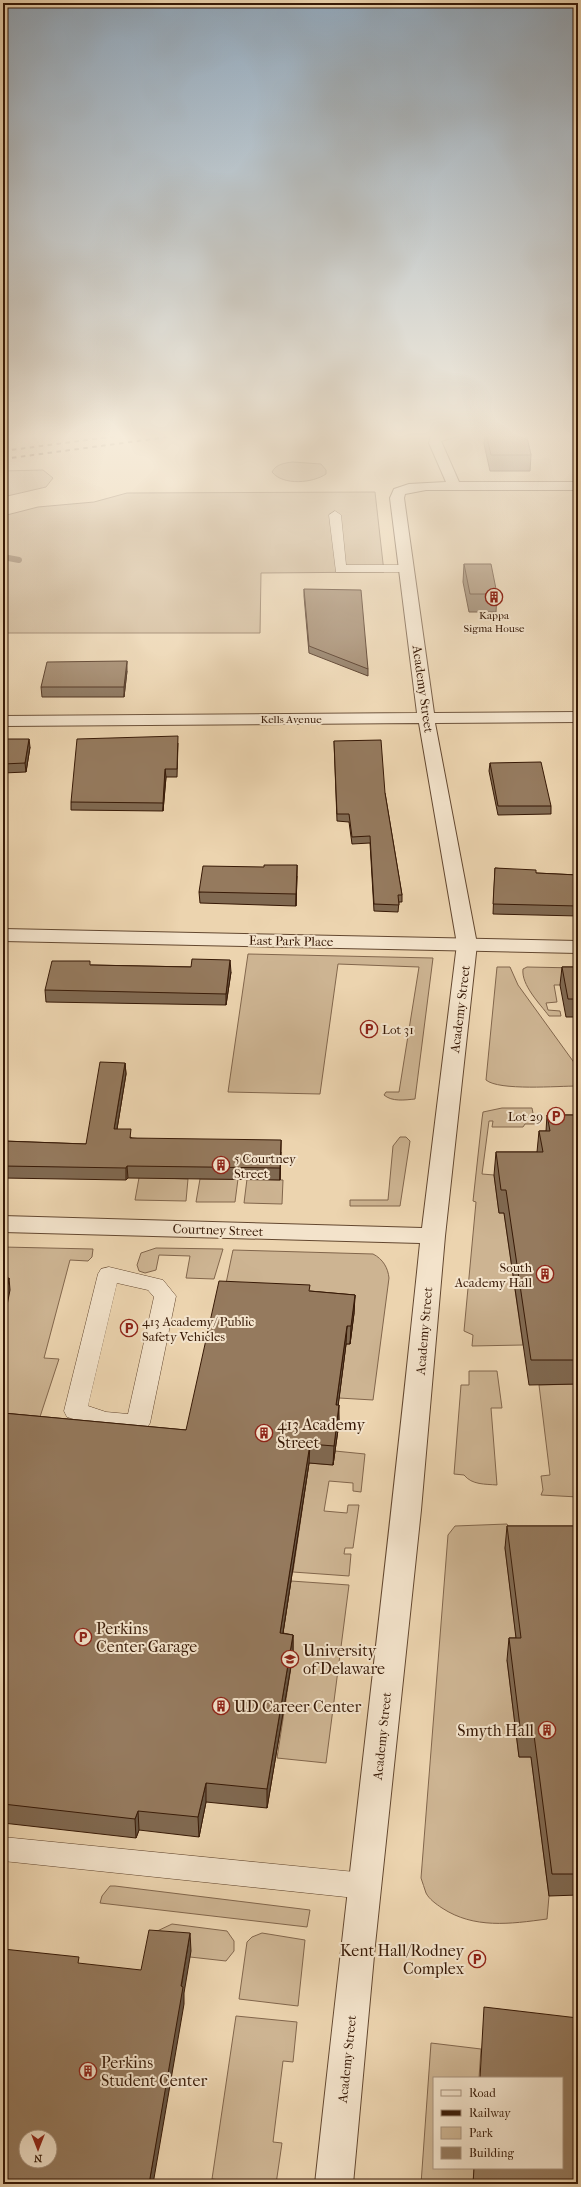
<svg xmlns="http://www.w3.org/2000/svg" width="581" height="2187" viewBox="0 0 581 2187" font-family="'IM FELL French Canon',serif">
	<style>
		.green { fill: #cdb492; stroke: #82664c }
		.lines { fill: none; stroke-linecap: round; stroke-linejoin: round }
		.stream { stroke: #7e6349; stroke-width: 6 }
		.service-casing { stroke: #644830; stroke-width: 1 }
		.minor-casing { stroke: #644830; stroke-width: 2 }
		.tertiary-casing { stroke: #644830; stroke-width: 2 }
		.service { fill: #f3e3cb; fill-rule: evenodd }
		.minor { fill: #f3e3cb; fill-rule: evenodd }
		.tertiary { fill: #f3e3cb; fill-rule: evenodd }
		.rail { stroke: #371906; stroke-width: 2; stroke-dasharray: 4.5 4.5; stroke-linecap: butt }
		.wall { fill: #806951; stroke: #371906 }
		.shaded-wall { fill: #685542; stroke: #371906 }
		.building { fill: #957a5e; stroke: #371906; fill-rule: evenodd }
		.labels { text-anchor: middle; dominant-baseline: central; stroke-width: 4; stroke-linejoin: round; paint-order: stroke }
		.far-poi-label { font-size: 11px; fill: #371906; stroke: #f3e3cb }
		.far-street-label { font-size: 11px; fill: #371906; stroke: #f3e3cb }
		.street-label { font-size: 13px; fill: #371906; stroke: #f3e3cb }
		.poi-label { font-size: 13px; fill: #371906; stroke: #f3e3cb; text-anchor: start }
		.near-poi-label { font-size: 16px; fill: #371906; stroke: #f3e3cb; text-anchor: start }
	</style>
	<rect width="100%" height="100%" fill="#ecd4af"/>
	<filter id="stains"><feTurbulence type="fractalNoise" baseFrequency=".005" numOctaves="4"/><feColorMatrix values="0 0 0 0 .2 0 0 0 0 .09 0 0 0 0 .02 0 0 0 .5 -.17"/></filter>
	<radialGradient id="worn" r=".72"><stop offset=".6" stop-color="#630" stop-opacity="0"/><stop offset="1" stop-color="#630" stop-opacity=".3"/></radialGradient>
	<!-- green -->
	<g class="green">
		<path d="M293,462L321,464L326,470V474C313,483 283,486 272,472C276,464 285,463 293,462Z"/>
		<path d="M43,470L53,478L46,487L3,497V471Z"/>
		<path d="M375,492L384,572L261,573L260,633H3V516L38,507L94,502L127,493Z"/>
		<path d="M248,954L433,958L415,1099C405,1100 392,1102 384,1095L386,1092H399L419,967L338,964L320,1094L228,1092Z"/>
		<path d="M497,967H510L518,985L578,1068V1086C558,1086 499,1091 486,1080Z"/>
		<path d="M527,967L578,968V985H554L557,1002L546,1003L548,1010L560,1011L561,1016H549C540,1004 521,985 523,969Z"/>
		<path d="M502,1108H532L535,1124H525L523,1127H492L493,1121H489L482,1174L494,1175L499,1213H504L523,1345L472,1346L473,1335L464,1331L476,1202L473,1201L482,1119L483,1112Z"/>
		<path d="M400,1137H406L410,1141L400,1206H350V1200H388L393,1146Z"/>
		<path d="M144,1150L161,1178L188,1179L186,1201L135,1200Z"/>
		<path d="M200,1179H238L235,1202H196Z"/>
		<path d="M247,1179L283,1180L282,1204L244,1203Z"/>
		<path d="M3,1247L93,1249L92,1257L88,1261L70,1260L44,1358L59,1359L34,1435L3,1432Z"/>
		<path d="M156,1248L223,1249L214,1279L186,1278L190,1256L159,1255L156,1270L145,1273L139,1271L137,1265L141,1253Z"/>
		<path d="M233,1250L373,1254C383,1259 388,1268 389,1278L373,1400L339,1398L346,1344H350L354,1313L224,1293Z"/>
		<path d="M469,1371H497L502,1408H491L497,1485C485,1484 472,1485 464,1475L454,1474L461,1385H469Z"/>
		<path d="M578,1384V1432H574L578,1467V1497L541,1495L543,1490L541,1476L550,1475L539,1385Z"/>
		<path d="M335,1451L365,1454L361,1492L353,1491V1483L329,1481L324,1511L347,1513L348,1505H359L353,1548H345L344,1554H351L349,1576L293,1572L309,1463L333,1465Z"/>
		<path d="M507,1524L509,1528L505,1548L519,1660H507L519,1757H531L549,1896L547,1919C510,1924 474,1929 442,1908C436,1904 429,1899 426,1893C424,1888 423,1883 421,1878L448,1535L455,1526Z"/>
		<path d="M291,1581L349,1585L326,1763L277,1758L293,1654L280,1652Z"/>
		<path d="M110,1886H115L310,1910L307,1927L100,1903L102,1896Z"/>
		<path d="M172,1924L227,1931L234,1941V1951L226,1961L190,1957L153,1933Z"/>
		<path d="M262,1933L305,1940L298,2006L239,1999L247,1942L252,1937Z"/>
		<path d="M236,2016L297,2022L293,2062L283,2061L273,2142L282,2143L276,2184H252L212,2179Z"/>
		<path d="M431,2043L481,2049L479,2078H434V2168H474L473,2184H421Z"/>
	</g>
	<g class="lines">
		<!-- stream -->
		<path class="stream" d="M3,557L19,560"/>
		<defs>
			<g id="service">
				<path d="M335,511L341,515L346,565H406L412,569L410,572H336L329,515Z"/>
				<path d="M109,1267L163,1280L176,1296L150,1423L146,1429C121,1436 91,1424 67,1417L64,1411L98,1274L101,1269ZM117,1283L148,1290L154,1297L128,1414L106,1412L88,1406Z"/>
				<path d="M3,1837L365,1873L375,1877L379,1886L375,1895L365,1899L3,1861Z"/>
			</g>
			<path id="minor" d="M441,433H460L458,436L441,441L459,482H578V490H426L405,494L404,498L434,713L578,712V722L435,723L477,944L445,1236L421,1510L375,1945L353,2184H315C349,1870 388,1557 420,1243L3,1232V1216L422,1228L457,944L419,723L3,726V716L417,713L390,498L394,489L409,484L446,482L429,443L431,436Z"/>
			<path id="tertiary" d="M3,929L578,941V953L3,941Z"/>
		</defs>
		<!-- service casing -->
		<use href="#service" class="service-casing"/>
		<!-- minor casing -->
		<use href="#minor" class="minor-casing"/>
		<!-- tertiary casing -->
		<use href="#tertiary" class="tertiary-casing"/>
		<!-- service -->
		<use href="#service" class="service"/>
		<!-- minor -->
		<use href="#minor" class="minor"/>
		<!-- tertiary -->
		<use href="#tertiary" class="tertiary"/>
		<!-- rail -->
		<g class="rail">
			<path d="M3,451L140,433"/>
			<path d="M3,459L198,433"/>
		</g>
	</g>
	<!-- wall -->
	<g class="wall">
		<path d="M485,433H526L531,455L530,471H490L484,444Z"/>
		<path d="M464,564L497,594L496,612H469L463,582Z"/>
		<path d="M304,589L368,669V676L309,653L304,596Z"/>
		<path d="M127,671L124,697H42L41,687Z"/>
		<path d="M3,739L30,747L26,772L3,773Z"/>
		<path d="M334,741L385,793L402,895V902H399L398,912L374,911L370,843L352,844L349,822L337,821Z"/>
		<path d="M178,743L177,777H166L163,811L71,810V802Z"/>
		<path d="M490,763L551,806V814L498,815L489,771Z"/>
		<path d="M495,868L536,873L578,875V916L493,914Z"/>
		<path d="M297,876L296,906L200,903L199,892Z"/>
		<path d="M91,965L191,967L231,972L226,1005L46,1002L45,990Z"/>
		<path d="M562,967H578V1017H566L560,985Z"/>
		<path d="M125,1063L126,1074L117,1129L132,1138L281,1152L280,1180L128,1178L126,1180L3,1178V1141L86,1144Z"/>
		<path d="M547,1115H578V1384L529,1385L504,1213H499L494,1175L496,1152H537L539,1131H546Z"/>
		<path d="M310,1291L355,1295L354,1313L350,1344H346L338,1405L339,1423L333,1465L309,1463L283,1633L293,1635V1654L267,1808L206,1802L199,1837L139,1830L136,1838L3,1823V1413L186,1430Z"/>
		<path d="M507,1526H578V1895L549,1896L531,1757H519L507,1660L509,1638H516L505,1548Z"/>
	</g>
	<!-- shaded-wall -->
	<g class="shaded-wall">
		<path d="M127,661V671L124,697V687Z"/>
		<path d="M29,739L30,747L26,772L25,763Z"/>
		<path d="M165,769L166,777L163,811V803Z"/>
		<path d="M297,865V876L296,906V894Z"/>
		<path d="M230,960L231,972L226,1005V994Z"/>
		<path d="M125,1063L126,1074L115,1141L114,1129Z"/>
		<path d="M281,1140V1152L280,1180V1168Z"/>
		<path d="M127,1166L128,1178L126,1180V1168Z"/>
		<path d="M9,1278L10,1290L3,1326V1307Z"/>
		<path d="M355,1295L354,1313L350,1344L351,1326Z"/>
		<path d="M347,1326L346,1344L336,1423V1405Z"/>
		<path d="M339,1405V1423L333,1465L334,1446Z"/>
		<path d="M310,1444L309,1463L280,1652V1633Z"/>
		<path d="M293,1635V1654L267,1808V1789Z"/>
		<path d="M206,1783V1802L199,1837L198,1817Z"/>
		<path d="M138,1811L139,1830L136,1838L135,1819Z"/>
		<path d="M190,1933L191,1951L184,1993V2004L153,2184H149Z"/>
	</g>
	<!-- building -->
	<g class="building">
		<path d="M486,433H526L531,455H491Z"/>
		<path d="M464,564H491L497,594H470Z"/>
		<path d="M304,589L361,590L368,669L309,646Z"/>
		<path d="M127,661L124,687H41L47,662Z"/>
		<path d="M178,736L177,769H165L163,803L71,802L77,739Z"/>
		<path d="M3,739H29L25,763L3,764Z"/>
		<path d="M381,740L385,793L402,895H398L399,905L374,904L370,836L352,837L349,814H337L334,741Z"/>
		<path d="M541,762L551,806H498L490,763Z"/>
		<path d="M264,865H297L296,894L199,892L203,866L264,867Z"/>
		<path d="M495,868L536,870V873L578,875V906L493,904Z"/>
		<path d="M192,959L230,960L226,994L45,990L52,961H90V965L191,967Z"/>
		<path d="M562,967H578V999H568Z"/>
		<path d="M100,1062L125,1063L114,1129H131L130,1138L281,1140L280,1168L127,1166L126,1168L3,1166V1141L86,1144Z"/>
		<path d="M547,1115H578V1360H531L506,1190H501L496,1152H543L539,1131H550Z"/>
		<path d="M3,1278H9L3,1307Z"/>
		<path d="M219,1281L310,1285L309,1291L355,1295L351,1326H347L336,1405H339L334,1446L310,1444L280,1633L293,1635L267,1789L206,1783L198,1817L138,1811L135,1819L3,1804V1413L186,1430Z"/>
		<path d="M507,1526H578V1874H552L534,1735H521L509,1638H521Z"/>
		<path d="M149,1930L190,1933L181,1986L183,1987L149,2184H3V1949L79,1957L78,1963L141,1970ZM26,2137H50V2161H26Z"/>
		<path d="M484,2007L578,2018V2184H473L474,2168H562V2078H480Z"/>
	</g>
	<!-- sky -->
	<linearGradient id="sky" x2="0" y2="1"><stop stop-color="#91a7ba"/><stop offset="0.59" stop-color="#f6ecdb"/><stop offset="1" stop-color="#f6ecdb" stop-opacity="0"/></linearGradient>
	<rect width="581" height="739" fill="url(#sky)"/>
	<!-- icons -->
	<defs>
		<symbol id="building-ring" viewBox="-11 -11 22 22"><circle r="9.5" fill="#f3e3cb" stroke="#8f2418" stroke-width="1.5"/><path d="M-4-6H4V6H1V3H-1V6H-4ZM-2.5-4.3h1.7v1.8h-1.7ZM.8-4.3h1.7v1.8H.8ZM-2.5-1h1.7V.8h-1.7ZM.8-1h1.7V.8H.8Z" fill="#8f2418"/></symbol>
		<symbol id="parking-ring" viewBox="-11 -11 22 22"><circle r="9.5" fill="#f3e3cb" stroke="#8f2418" stroke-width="1.5"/><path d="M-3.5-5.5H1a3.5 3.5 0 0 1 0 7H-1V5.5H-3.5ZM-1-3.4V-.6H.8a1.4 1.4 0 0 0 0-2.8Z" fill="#8f2418"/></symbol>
		<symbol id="university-ring" viewBox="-11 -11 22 22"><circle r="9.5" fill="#f3e3cb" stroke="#8f2418" stroke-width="1.5"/><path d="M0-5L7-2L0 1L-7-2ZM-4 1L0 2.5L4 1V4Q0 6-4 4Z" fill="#8f2418"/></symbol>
	</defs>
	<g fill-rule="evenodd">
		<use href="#building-ring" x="484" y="587" width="20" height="20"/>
		<use href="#parking-ring" x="359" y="1019" width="20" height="20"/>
		<use href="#parking-ring" x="546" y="1106" width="20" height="20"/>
		<use href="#building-ring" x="211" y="1155" width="20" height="20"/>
		<use href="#building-ring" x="535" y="1264" width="20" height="20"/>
		<use href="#parking-ring" x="119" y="1318" width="20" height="20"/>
		<use href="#building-ring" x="254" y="1423" width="20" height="20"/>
		<use href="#parking-ring" x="73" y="1627" width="20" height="20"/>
		<use href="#university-ring" x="280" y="1649" width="20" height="20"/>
		<use href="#building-ring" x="211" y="1696" width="20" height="20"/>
		<use href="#building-ring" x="537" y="1720" width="20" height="20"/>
		<use href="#parking-ring" x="467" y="1949" width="20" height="20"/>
		<use href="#building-ring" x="78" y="2061" width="20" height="20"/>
	</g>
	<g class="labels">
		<!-- far-poi labels -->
		<g class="far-poi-label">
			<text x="494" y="615">Kappa<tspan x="494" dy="13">Sigma House</tspan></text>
		</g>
		<!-- far-street labels -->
		<g class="far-street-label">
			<text x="291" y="719">Kells Avenue</text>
		</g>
		<!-- street labels -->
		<g class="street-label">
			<text transform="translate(423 689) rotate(82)">Academy Street</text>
			<text transform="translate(291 941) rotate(1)">East Park Place</text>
			<text transform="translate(460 1009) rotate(-83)">Academy Street</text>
			<text transform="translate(218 1230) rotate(2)">Courtney Street</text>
			<text transform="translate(424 1331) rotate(-85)">Academy Street</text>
			<text transform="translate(382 1736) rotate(-84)">Academy Street</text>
			<text transform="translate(347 2059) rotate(-84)">Academy Street</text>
		</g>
		<!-- poi labels -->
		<g class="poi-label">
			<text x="382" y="1029">Lot 31</text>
			<text x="543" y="1116" text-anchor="end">Lot 29</text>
			<text x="234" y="1158">5 Courtney<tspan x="234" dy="15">Street</tspan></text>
			<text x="532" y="1267" text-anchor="end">South<tspan x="532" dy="15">Academy Hall</tspan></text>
			<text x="142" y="1321">413 Academy/ Public<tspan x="142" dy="15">Safety Vehicles</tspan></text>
		</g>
		<!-- near-poi labels -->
		<g class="near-poi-label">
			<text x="277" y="1424">413 Academy<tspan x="277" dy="18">Street</tspan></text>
			<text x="96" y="1628">Perkins<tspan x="96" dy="18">Center Garage</tspan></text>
			<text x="303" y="1650">University<tspan x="303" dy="18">of Delaware</tspan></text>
			<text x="234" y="1706">UD Career Center</text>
			<text x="534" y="1730" text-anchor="end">Smyth Hall</text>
			<text x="464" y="1950" text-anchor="end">Kent Hall/Rodney<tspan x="464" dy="18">Complex</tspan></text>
			<text x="101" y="2062">Perkins<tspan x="101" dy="18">Student Center</tspan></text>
		</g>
	</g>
	<!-- margin -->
	<rect width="581" height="2187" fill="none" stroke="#ecd4af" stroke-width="16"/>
	<rect x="4" y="4" width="573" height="2179" fill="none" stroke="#371906" stroke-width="2"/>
	<rect x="8" y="8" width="565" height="2171" fill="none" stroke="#371906"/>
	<!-- legend -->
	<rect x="433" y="2077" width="130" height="92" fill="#f3e3cb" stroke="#a8927c"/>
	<rect x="441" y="2090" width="20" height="6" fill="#f3e3cb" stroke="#a8927c"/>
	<text x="469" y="2097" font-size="12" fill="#371906">Road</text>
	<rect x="441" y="2110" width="20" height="6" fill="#371906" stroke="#a8927c"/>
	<text x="469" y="2117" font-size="12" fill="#371906">Railway</text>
	<rect x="441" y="2127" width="20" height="12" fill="#cdb492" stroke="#a8927c"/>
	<text x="469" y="2137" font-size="12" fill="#371906">Park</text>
	<rect x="441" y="2147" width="20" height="12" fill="#957a5e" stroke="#a8927c"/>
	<text x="469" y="2157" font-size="12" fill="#371906">Building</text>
	<!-- north arrow -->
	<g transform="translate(38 2149) rotate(180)"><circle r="19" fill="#f3e3cb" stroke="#a8927c"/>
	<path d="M0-3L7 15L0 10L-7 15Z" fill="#8f2418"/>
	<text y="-6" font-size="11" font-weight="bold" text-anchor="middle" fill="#371906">N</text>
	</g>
	<rect width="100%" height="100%" filter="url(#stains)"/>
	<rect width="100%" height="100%" fill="url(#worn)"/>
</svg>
